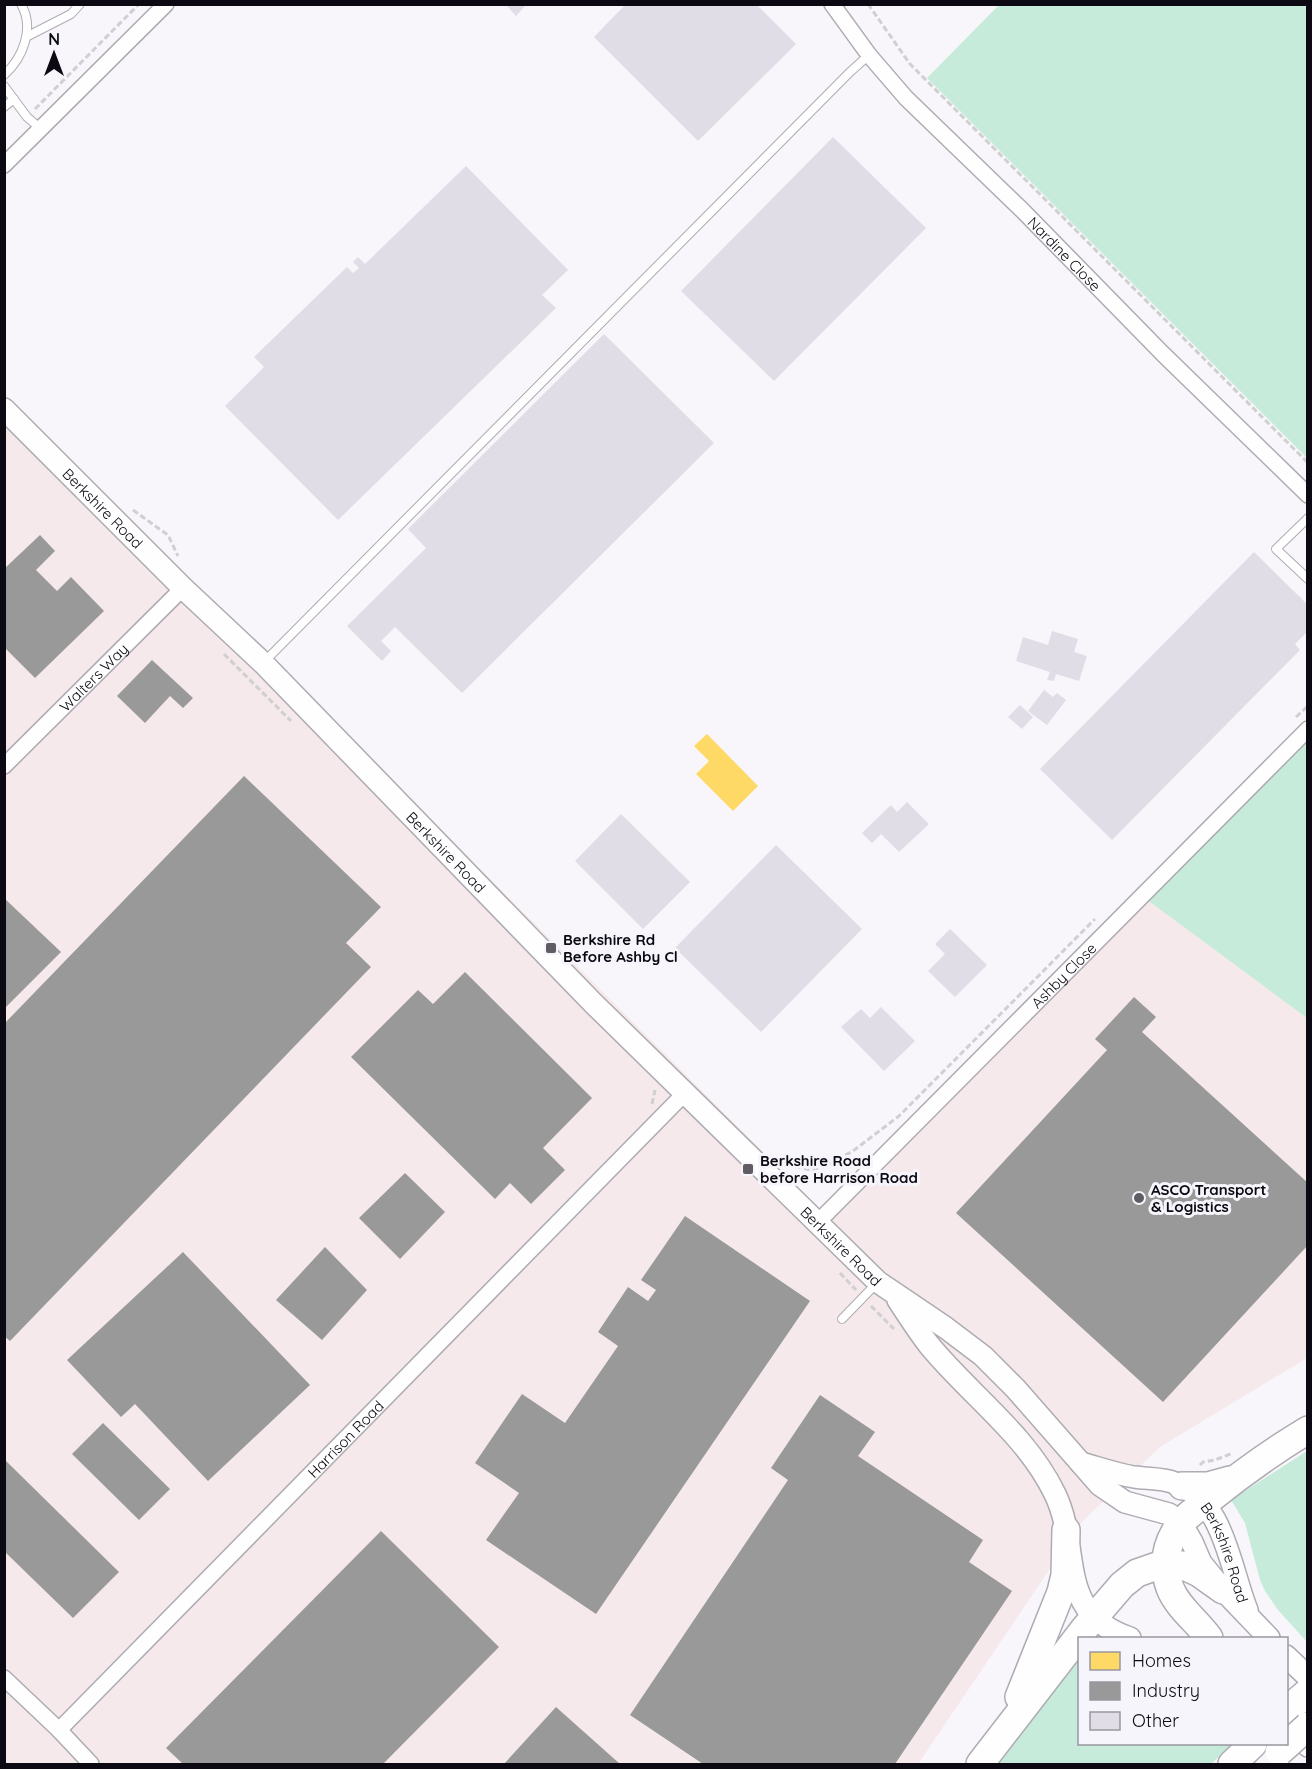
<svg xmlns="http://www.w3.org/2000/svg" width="1312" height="1769" viewBox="0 0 1312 1769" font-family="Quicksand,sans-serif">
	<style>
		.industrial { fill: #f5e9eb }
		.green { fill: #c6ebda }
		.homes { fill: #ffd966 }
		.industry { fill: #999 }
		.building { fill: #e0dde6 }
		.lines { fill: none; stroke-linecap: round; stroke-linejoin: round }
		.service-casing { stroke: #aeabb2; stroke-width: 10 }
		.minor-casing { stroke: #aeabb2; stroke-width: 18 }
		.secondary-casing { stroke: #aeabb2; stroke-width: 24 }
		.motorway-casing { stroke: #aeabb2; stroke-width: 30 }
		.path { stroke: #d0cfd1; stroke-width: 3; stroke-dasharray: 6 3; stroke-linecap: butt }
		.service { stroke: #fefefe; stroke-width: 8 }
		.minor { stroke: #fefefe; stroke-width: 15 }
		.secondary { stroke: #fefefe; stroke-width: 21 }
		.motorway { stroke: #fefefe; stroke-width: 27 }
		.motorway-bridge-casing { stroke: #aeabb2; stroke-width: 30; stroke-linecap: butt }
		.motorway-bridge { stroke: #fefefe; stroke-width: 27 }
		.poi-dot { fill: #5f5c64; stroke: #f7f5fc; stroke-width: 2 }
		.labels { text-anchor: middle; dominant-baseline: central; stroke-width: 6; stroke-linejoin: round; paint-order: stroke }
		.street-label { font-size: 15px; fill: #0c0913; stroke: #f7f5fc }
		.poi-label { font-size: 15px; font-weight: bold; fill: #0c0913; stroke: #f7f5fc; text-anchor: start }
	</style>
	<rect width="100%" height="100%" fill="#f8f6fb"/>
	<!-- industrial -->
	<path class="industrial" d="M4,393L825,1214L1141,894L1307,1017V1358L1160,1447L1081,1523L918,1764H5Z"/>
	<!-- green -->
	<g class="green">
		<path d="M1000,4L1307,5V458L927,78Z"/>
		<path d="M1307,729V1018L1142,896Z"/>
		<path d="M1307,1451V1642L1278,1610L1265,1591L1260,1580L1245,1523L1231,1500Z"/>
		<path d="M1079,1655L1080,1744H1233L1211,1764H996Z"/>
	</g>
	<!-- homes -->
	<path class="homes" d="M707,734L758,786L733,811L696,774L709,761L694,746Z"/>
	<!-- industry -->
	<g class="industry">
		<path d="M40,535L55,551L36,570L57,591L71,577L104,611L35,678L4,647V569Z"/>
		<path d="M152,660L193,698L183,708L170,696L145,723L117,696Z"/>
		<path d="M244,776L381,907L346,943L371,967L10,1341L4,1336V1024Z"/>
		<path d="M4,898L61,952L4,1009Z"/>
		<path d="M465,972L592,1098L543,1148L565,1170L531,1204L510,1183L495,1199L351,1057L418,990L433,1004Z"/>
		<path d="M1134,997L1156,1017L1142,1032L1308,1183V1245L1163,1402L956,1213L1107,1050L1095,1039Z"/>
		<path d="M405,1173L445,1212L400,1259L359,1218Z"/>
		<path d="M685,1216L810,1301L596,1614L486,1540L519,1493L475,1463L522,1394L565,1423L618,1346L598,1332L628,1287L648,1301L656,1290L641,1280Z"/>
		<path d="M325,1247L367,1290L322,1340L276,1300Z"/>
		<path d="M183,1252L310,1385L208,1481L135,1404L121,1417L67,1360Z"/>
		<path d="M820,1395L875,1432L858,1456L983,1540L969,1562L1012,1591L895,1764H703L630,1715L788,1480L771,1468Z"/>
		<path d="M103,1423L170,1489L139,1520L72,1454Z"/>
		<path d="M4,1459L119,1572L73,1618L4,1551Z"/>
		<path d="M381,1531L499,1647L383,1764H183L166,1748Z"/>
		<path d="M556,1707L620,1764H504Z"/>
	</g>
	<!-- building -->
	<g class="building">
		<path d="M505,4H527L516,16Z"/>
		<path d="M626,4H756L796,44L698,141L594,37Z"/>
		<path d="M833,137L926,228L774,381L681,291Z"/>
		<path d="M466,166L568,270L542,295L556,308L338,520L225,406L264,367L254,357L347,267L353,273L359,268L353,262L358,257L365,264Z"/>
		<path d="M604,334L714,443L462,693L395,627L381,641L391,651L382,661L347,626L426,548L408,529Z"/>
		<path d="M1254,552L1308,605V631L1295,644L1300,650L1112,840L1040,769Z"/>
		<path d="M1052,631L1078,639L1074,652L1087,656L1079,681L1056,674L1054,681L1047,680L1050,672L1016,661L1023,637L1048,645Z"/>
		<path d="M1044,690L1053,697L1057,693L1066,700L1047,725L1028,711Z"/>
		<path d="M1020,705L1033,717L1022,729L1008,717Z"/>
		<path d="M907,802L929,824L899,852L881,834L872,843L862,833L891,805L897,812Z"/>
		<path d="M621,814L690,882L643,929L575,861Z"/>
		<path d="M776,845L862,929L761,1032L675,948Z"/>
		<path d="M950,929L987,965L955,997L928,971L945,954L935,944Z"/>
		<path d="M881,1007L915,1041L884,1071L841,1027L861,1009L870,1018Z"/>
	</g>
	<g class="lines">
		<defs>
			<g id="service">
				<path d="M26,37L71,14L80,4"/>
				<path d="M4,75C23,58 35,28 21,4"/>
				<path d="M4,86L27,117L41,129"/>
				<path d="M4,107L14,99"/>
				<path d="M1308,518L1276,549L1308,579"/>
				<path d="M264,662L850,72L869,55"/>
				<path d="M842,1319L877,1283"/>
			</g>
			<g id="minor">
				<path id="s1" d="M832,4L869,55L906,98L1022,210L1163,354L1308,495"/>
				<path d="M4,165L166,4"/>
				<path id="s2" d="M4,766L183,588"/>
				<path id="s3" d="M818,1222L1308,729"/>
				<path id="s4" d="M4,1678L59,1730L686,1092"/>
				<path d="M59,1730L91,1764"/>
			</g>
			<g id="secondary">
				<path id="s5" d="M4,409L183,588L263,663L593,1003L878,1282L946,1328L983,1356L1015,1388L1100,1485L1125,1502L1169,1514L1181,1523L1192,1542L1201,1563L1223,1590L1269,1638"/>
				<path d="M898,1300C908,1315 918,1331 929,1345C971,1396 1026,1434 1055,1494C1082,1550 1054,1612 1130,1638"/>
				<path id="s6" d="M1081,1463C1099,1468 1116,1474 1134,1477C1148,1479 1162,1478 1175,1483C1224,1500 1230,1568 1247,1610"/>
				<path d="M1286,1656L1308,1677"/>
				<path d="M1286,1724L1308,1746"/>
			</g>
			<g id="motorway">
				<path d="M1182,1486H1208L1230,1480"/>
				<path d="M1209,1638C1197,1621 1178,1608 1170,1588C1163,1568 1165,1548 1176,1530C1183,1517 1198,1508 1210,1499C1241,1474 1273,1451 1308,1430"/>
				<path d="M1019,1697L1061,1592L1065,1575L1066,1530"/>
				<path d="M1286,1711L1308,1692"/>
				<path d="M980,1764L1085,1628L1122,1585L1137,1573L1163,1564L1182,1565L1199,1573L1223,1590"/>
				<path d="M1232,1764L1253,1744"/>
			</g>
		</defs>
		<!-- service casing -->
		<use href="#service" class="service-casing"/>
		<!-- minor casing -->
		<use href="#minor" class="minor-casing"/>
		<!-- secondary casing -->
		<use href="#secondary" class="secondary-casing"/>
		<!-- motorway casing -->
		<use href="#motorway" class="motorway-casing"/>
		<!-- path -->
		<g class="path">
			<path d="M868,4L910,64L1308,463"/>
			<path d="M35,109L139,4"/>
			<path d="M133,510L168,535L178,556"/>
			<path d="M224,654L291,721"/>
			<path d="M1296,717L1308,706"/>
			<path d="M652,1104L655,1090"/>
			<path d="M786,1165L811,1170L825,1166L853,1151L899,1116L1095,919"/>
			<path d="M840,1273L856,1290"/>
			<path d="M871,1306L894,1329"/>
			<path d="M1200,1465L1203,1462L1215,1460L1233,1453"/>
		</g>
		<!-- service -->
		<use href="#service" class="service"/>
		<!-- minor -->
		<use href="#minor" class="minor"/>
		<!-- secondary -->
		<use href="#secondary" class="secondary"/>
		<!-- motorway -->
		<use href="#motorway" class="motorway"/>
		<defs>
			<path id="motorway-bridge" d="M1279,1752L1308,1726"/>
		</defs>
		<!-- motorway-bridge casing -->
		<use href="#motorway-bridge" class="motorway-bridge-casing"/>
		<!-- motorway-bridge -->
		<use href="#motorway-bridge" class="motorway-bridge"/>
	</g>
	<!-- markers -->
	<g class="poi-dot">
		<rect x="545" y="942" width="12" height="12" rx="3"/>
		<rect x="742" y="1163" width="12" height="12" rx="3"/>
		<circle cx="1139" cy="1198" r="6"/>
	</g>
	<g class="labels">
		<!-- street labels -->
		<g class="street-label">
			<text stroke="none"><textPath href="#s1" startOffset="342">Nardine Close</textPath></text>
			<text stroke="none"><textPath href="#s5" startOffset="140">Berkshire Road</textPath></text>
			<text stroke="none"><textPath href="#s2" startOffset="126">Walters Way</textPath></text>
			<text stroke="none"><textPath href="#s5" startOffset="626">Berkshire Road</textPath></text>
			<text stroke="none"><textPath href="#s3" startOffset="348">Ashby Close</textPath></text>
			<text stroke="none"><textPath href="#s5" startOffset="1184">Berkshire Road</textPath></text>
			<text stroke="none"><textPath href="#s4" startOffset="484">Harrison Road</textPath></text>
			<text stroke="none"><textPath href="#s6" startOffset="186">Berkshire Road</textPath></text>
		</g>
		<!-- poi labels -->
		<g class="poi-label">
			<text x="563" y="939">Berkshire Rd<tspan x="563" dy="17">Before Ashby Cl</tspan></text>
			<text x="760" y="1160">Berkshire Road<tspan x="760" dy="17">before Harrison Road</tspan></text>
			<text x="1151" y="1189">ASCO Transport<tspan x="1151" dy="17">&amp; Logistics</tspan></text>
		</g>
	</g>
	<!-- border -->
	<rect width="1312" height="1769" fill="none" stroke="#0c0913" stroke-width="12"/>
	<!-- legend -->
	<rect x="1078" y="1637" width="210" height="108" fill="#f7f5fc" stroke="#99979f" stroke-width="1.5"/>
	<rect x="1090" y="1652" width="30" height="18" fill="#ffd966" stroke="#99979f" stroke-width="1.5"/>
	<text x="1132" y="1667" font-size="18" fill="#0c0913">Homes</text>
	<rect x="1090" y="1682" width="30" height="18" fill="#999999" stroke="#99979f" stroke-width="1.5"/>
	<text x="1132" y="1697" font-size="18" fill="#0c0913">Industry</text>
	<rect x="1090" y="1712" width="30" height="18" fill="#e0dde6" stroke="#99979f" stroke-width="1.5"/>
	<text x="1132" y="1727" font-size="18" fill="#0c0913">Other</text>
	<!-- north arrow -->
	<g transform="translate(54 54)" stroke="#f7f5fc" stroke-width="4.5" paint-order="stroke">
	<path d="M0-4.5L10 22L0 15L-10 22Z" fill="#0c0913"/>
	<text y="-9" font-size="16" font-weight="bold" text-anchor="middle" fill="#0c0913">N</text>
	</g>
</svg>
